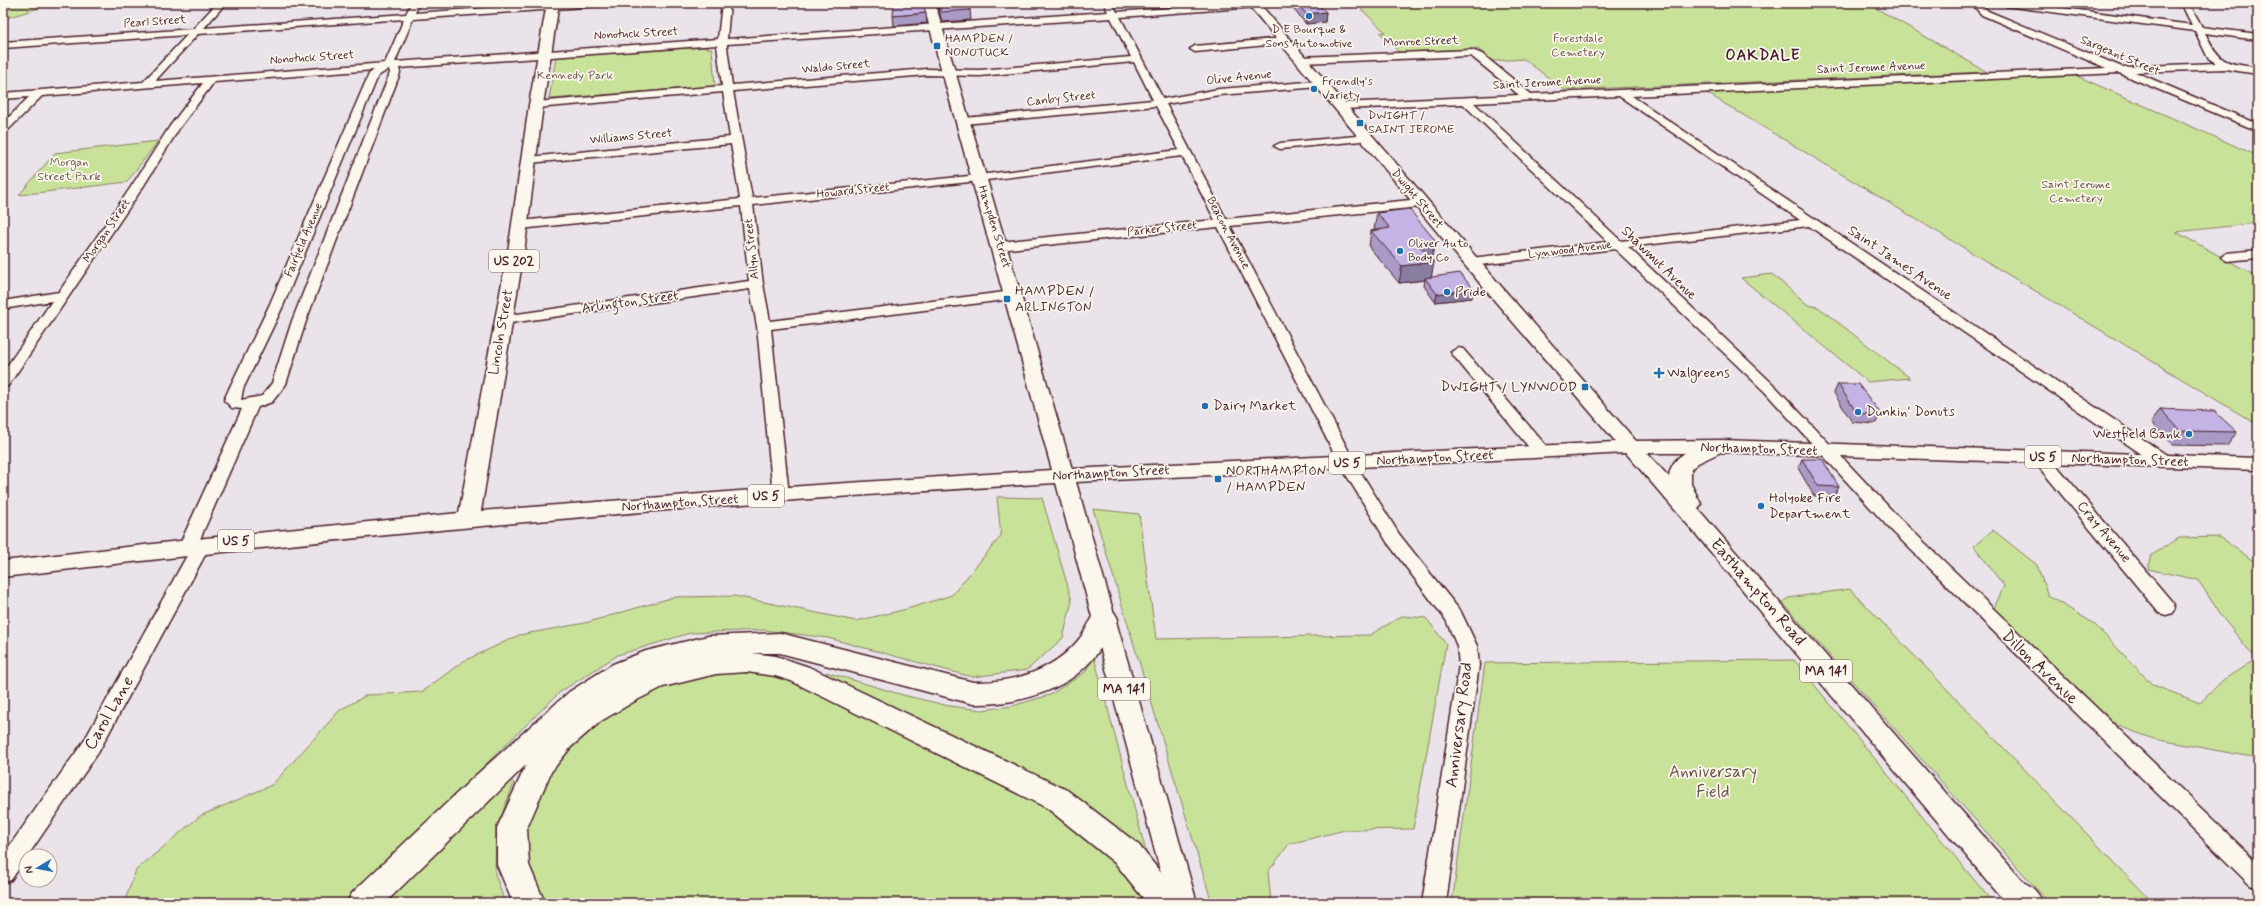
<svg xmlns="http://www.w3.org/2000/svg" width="2261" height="906" viewBox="0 0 2261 906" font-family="Mynerve,sans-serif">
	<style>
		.green { fill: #c9e299; stroke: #8a8062 }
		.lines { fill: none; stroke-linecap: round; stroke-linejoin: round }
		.minor-casing { stroke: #4a1f2b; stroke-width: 3 }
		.major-casing { stroke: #4a1f2b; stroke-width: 3 }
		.highway-casing { stroke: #4a1f2b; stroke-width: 3 }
		.minor { fill: #fbf7ec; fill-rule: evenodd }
		.major { fill: #fbf7ec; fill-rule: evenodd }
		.highway { fill: #fbf7ec; fill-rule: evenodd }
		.wall { fill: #a99bc5; stroke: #4a1f2b }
		.shaded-wall { fill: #897ea0; stroke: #4a1f2b }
		.building { fill: #c4b4e5; stroke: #4a1f2b }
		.poi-dot { fill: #1f6fb2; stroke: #fbf7ec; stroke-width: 1.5 }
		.labels { text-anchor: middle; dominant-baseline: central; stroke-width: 3.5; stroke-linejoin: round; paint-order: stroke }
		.far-street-label { font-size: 12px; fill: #4a1f2b; stroke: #fbf7ec }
		.far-poi-label { font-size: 12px; fill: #4a1f2b; stroke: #fbf7ec; text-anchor: start }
		.far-park-label { font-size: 12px; fill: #6a5046; stroke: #fbf7ec }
		.shield { fill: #fbf7ec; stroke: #7f6065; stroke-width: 1 }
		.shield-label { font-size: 13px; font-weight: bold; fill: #4a1f2b }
		.street-label { font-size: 14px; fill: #4a1f2b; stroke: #fbf7ec }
		.poi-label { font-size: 14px; fill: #4a1f2b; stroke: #fbf7ec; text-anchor: start }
		.far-district-label { font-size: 15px; font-weight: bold; letter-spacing: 1px; fill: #4a1f2b; stroke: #fbf7ec }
		.near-street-label { font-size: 17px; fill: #4a1f2b; stroke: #fbf7ec }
		.near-park-label { font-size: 17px; fill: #6a5046; stroke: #fbf7ec }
	</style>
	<rect width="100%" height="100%" fill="#eae3ea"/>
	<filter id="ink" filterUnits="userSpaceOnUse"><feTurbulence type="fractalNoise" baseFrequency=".025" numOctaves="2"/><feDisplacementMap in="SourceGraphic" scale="8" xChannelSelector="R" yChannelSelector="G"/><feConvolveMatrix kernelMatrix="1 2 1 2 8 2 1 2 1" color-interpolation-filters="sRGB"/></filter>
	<g filter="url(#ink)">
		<!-- green -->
		<g class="green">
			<path d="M3,3H56L3,19Z"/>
			<path d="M1355,3H1867L1987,72L1564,90L1524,59L1492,61L1478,49L1399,52L1380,33L1385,32Z"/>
			<path d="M705,47L712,49L715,86L549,99L556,57Z"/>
			<path d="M2077,76L2258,156V223L2176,232L2258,277V425L1705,92Z"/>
			<path d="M158,141L127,182L19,195L55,153Z"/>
			<path d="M1772,274L1808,305L1818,307L1910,378L1868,382L1741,278Z"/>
			<path d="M997,497L1042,498L1072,601L1063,638L1027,670L972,677L828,638L764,630L690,633L618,655L560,692L343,903H124L136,870L200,816L272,785L340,710L367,695L422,692L462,662L519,635L585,623L674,597L735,596L856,621L907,609L952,595L1001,536Z"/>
			<path d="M1093,509L1139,514L1156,639L1370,635L1402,616L1426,618L1446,644L1413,829L1345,830L1289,844L1268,872L1271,903H1212Z"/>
			<path d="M1993,530L2037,565L2048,596L2093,623L2153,685L2200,703L2223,680L2256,659L2222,617L2198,580L2148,569L2152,555L2179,538L2219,537L2258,564V758L2154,739L2116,725L1994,608L2004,586L1974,546Z"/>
			<path d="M1850,589L2146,895L2151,903H2049L1783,603L1788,598Z"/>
			<path d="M1094,657L1149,863L949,735L828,676L826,672L903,695L949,706L982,710L1012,706L1050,695L1084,673Z"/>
			<path d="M1794,660L1993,903H1452L1485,663Z"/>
			<path d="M736,672L784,676L1060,814L1123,868L1149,903H542L533,887L521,829L545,772L591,722L647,691L708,674Z"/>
			<path d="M509,779L514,783L496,830L495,874L505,903H379Z"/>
		</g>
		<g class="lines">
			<defs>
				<g id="minor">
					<path d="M217,3H226L204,28L406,14L411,3H419L415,13L559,3H601L597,6L413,19L395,62L718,39L722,3H730L727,39L1108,12L1104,3H1112L1117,12L1234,3H1274L1270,6L1120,17L1163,99L1219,89L1320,81L1325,84L1320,87L1219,95L1166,104L1226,219L1420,199L1426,203L1420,207L1230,226L1355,463L1399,534L1461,612L1477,646L1479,665L1446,903H1422L1459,665L1457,646L1446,620L1387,542L1339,463L1218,227L1000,250L994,246L1000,242L1215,220L1182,156L979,181L753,205L763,284L770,321L1013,291L1020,295L1013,299L771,329L789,495L787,499L781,500L775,499L773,495L757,326L750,289L503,324L498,323L496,320L498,317L503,316L749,281L741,206L520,229L514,225L520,221L740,199L731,144L529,163L523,160L529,157L730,137L723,92L536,108L531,105L536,102L722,86L717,45L399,68L400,73L306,321L286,384L272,402L258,407L200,539L208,540L211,544L98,753L11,880L3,883V855L84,741L189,552L182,550L179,546L242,409L232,408L224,400L229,389L269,306L369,74L374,70L214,82L180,127L143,187L10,383L8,386L3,387V372L52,301L3,309V301L59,292L131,187L170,126L203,83L42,96L7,131L3,132V123L29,97L3,99V93L143,82L187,35L3,48V42L193,29ZM1111,18L1131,57L980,70L927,69L732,85L727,47V44ZM404,19L385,63L155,81L198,34ZM1134,62L1153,100L964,118L959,121L964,124L1156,106L1179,150L979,175L752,198L733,91L927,75L980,76ZM389,69L390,73L292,321L272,383L262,396L241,400L243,389L283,306L378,76Z"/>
					<path d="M1971,3H1980L1988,11L2122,67L2216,63L2208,58L2195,31L2006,6L2002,3H2026L2192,25L2181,3H2189L2202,27L2258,34V40L2205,33C2222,65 2223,62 2258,68V74L2225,69L2135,72L2258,124V131L2119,73L1632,96L2168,456L2170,460L2168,464H2156L1809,226L1628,247L1775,386L1900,519L2258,863V888L2250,885L1888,527L1765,392L1615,249L1471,266L1466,265L1465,262L1471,258L1608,242L1463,104L1341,109L1336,106L1341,103L1519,95L1471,56L1300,63L1295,60L1300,57L1472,50L1482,54L1531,94L2106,68L1982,15ZM1619,96L1800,220L1621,241L1474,103Z"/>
					<path d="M1284,38L1289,41L1287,43L1195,52L1190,49L1195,46Z"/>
					<path d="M1367,135L1372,138L1371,140L1280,149L1274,146L1280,143Z"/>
					<path d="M2258,250V258L2227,261L2221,257L2227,253Z"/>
					<path d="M1458,348L1463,349L1548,448L1550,452L1548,456H1536L1453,355L1451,352Z"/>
					<path d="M2040,452L2046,453L2173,603L2175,608L2173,613L2166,615L2159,613L2034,461L2032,457L2034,453Z"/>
				</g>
				<path id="major" d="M547,3H559L543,105L525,245L481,511L816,485L1052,470L923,3H935L1072,469L1616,442L1488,293L1247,3H1259L1500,285L1636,441L1721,440L2258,458V470L1721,452L1698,463L1691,469V484L1701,504L1698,509L2034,894L2038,903H2006L1694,532L1626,453L1076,482L1197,903H1169L1056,483C704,503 353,535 3,577V561L206,538L459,513L509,245L529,105ZM1647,453H1685C1676,458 1670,466 1669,477Z"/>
				<g id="highway">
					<path d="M1105,610L1114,612L1118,619C1108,636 1099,654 1085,667C1058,694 1010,705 973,704L780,653H752L776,656L809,667L1067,790L1138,844L1177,893L1182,903H1147L1116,864L1047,808L791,681L775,676L747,672L716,674L663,687L635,701L601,721L571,747L551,772L527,828L529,865L545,903H513L497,865V828L526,765L385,903H347L352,893L475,776L569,692L613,664L646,651L708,636L780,633L973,682C1014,683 1054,671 1080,638C1089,627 1090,614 1105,610Z"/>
					<path d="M2019,881C2032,885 2037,891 2043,903H2007L2003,895L2008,885Z"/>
				</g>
			</defs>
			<!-- minor casing -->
			<use href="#minor" class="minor-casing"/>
			<!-- major casing -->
			<use href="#major" class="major-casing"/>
			<!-- highway casing -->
			<use href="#highway" class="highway-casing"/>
			<!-- minor -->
			<use href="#minor" class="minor"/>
			<!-- major -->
			<use href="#major" class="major"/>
			<!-- highway -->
			<use href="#highway" class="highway"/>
		</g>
		<!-- wall -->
		<g class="wall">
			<path d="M937,3H967L970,10L971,20L942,22L938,7Z"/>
			<path d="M1294,3H1317L1326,12L1325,22L1306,24L1294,10Z"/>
			<path d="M926,13L927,23L894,26L893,16Z"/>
			<path d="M1377,213L1435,240L1432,256L1429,257L1431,277L1472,298L1435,302L1424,286L1425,280L1399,283L1369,247L1371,231L1376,230L1374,229Z"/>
			<path d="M1838,384L1880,413L1876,423H1875L1874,424L1852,422L1834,393Z"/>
			<path d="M2160,409L2237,432L2227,446L2172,445L2151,423Z"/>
			<path d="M1802,459L1839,487L1834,496H1814L1798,468Z"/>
		</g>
		<!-- shaded-wall -->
		<g class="shaded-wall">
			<path d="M1326,12L1325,22L1306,24V14Z"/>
			<path d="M1435,240L1432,256L1414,258L1416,242Z"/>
			<path d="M1434,262L1431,279L1425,278V280L1399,283L1402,266Z"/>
			<path d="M1473,289L1472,298L1435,302L1437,294Z"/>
		</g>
		<!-- building -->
		<g class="building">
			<path d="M894,3H923L926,13L893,16Z"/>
			<path d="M939,3H967L970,10L941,12Z"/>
			<path d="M1297,3H1317L1326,12L1306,14Z"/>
			<path d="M1409,209L1435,240L1416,242L1434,262L1402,266L1371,231L1390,228L1377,213Z"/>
			<path d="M1460,273L1473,289L1437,294L1425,278Z"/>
			<path d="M1838,384H1858L1875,406L1880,413H1877L1878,415L1857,413Z"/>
			<path d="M2160,409L2214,411L2237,432L2181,431Z"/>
			<path d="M1802,459H1822L1839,487L1818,486Z"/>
		</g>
	</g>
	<!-- markers -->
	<g class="poi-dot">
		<circle cx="1309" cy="16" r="4"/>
		<rect x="933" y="42" width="8" height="8" rx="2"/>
		<circle cx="1314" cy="89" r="4"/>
		<rect x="1356" y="119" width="8" height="8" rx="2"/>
		<circle cx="1400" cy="251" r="4"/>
		<circle cx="1447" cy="292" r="4"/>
		<rect x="1003" y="295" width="8" height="8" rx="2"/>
		<path d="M1657 367h4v4h4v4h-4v4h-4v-4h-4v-4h4z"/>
		<rect x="1581" y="383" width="8" height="8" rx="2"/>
		<circle cx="1205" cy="406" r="4"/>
		<circle cx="1858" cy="412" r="4"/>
		<circle cx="2189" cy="434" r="4"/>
		<rect x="1214" y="475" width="8" height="8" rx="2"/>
		<circle cx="1761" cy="506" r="4"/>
	</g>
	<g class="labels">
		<!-- far-street labels -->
		<g class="far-street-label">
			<text transform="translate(155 22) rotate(-4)">Pearl Street</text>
			<text transform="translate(636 34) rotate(-3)">Nonotuck Street</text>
			<text transform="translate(1421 42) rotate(-2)">Monroe Street</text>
			<text transform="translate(2120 56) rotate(23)">Sargeant Street</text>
			<text transform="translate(312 58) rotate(-4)">Nonotuck Street</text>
			<text transform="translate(836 67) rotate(-5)">Waldo Street</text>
			<text transform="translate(1871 68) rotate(-2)">Saint Jerome Avenue</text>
			<text transform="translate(1239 78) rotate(-6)">Olive Avenue</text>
			<text transform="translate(1547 83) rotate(-3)">Saint Jerome Avenue</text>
			<text transform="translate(1061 99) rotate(-6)">Canby Street</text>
			<text transform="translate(631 137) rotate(-5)">Williams Street</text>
			<text transform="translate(853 191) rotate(-6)">Howard Street</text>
			<text transform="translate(1417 199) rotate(50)">Dwight Street</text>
			<text transform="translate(994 227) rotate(73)">Hampden Street</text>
			<text transform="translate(1162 229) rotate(-6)">Parker Street</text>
			<text transform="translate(107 231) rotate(-56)">Morgan Street</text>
			<text transform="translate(1228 233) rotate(62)">Beacon Avenue</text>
			<text transform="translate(304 240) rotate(-67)">Fairfield Avenue</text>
			<text transform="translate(752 249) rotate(-96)">Allyn Street</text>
			<text transform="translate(1570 250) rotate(-7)">Lynwood Avenue</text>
		</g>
		<!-- far-poi labels -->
		<g class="far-poi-label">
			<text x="1309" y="30" text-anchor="middle">D E Bourque &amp;<tspan x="1309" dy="14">Sons Automotive</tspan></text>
			<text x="945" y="39">HAMPDEN /<tspan x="945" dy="14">NONOTUCK</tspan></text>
			<text x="1322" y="82">Friendly's<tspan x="1322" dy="14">Variety</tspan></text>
			<text x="1368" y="116">DWIGHT /<tspan x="1368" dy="14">SAINT JEROME</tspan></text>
			<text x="1408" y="244">Oliver Auto<tspan x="1408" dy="14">Body Co</tspan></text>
		</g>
		<!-- far-park labels -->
		<g class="far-park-label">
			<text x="1578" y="39">Forestdale<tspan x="1578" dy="14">Cemetery</tspan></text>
			<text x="575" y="76">Kennedy Park</text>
			<text x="69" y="163">Morgan<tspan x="69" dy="14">Street Park</tspan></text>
			<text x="2076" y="185">Saint Jerome<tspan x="2076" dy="14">Cemetery</tspan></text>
		</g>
		<!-- shield labels -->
		<g class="shield">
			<rect x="489" y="250" width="50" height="22" rx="3"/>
			<rect x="2025" y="446" width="36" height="22" rx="3"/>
			<rect x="1329" y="452" width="36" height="22" rx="3"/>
			<rect x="748" y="485" width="36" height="22" rx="3"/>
			<rect x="218" y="530" width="36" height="22" rx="3"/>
			<rect x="1800" y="660" width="52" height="22" rx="3"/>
			<rect x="1098" y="678" width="52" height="22" rx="3"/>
		</g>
		<g class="shield-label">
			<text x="514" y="261">US 202</text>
			<text x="2043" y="457">US 5</text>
			<text x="1347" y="463">US 5</text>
			<text x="766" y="496">US 5</text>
			<text x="236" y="541">US 5</text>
			<text x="1826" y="671">MA 141</text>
			<text x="1124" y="689">MA 141</text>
		</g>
		<!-- street labels -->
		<g class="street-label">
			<text transform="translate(1659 263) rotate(44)">Shawmut Avenue</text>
			<text transform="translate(1900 263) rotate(34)">Saint James Avenue</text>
			<text transform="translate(630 302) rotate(-8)">Arlington Street</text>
			<text transform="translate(501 332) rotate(-80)">Lincoln Street</text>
			<text transform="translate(1759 449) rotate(2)">Northampton Street</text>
			<text transform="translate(1435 458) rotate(-3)">Northampton Street</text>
			<text transform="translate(2130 460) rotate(2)">Northampton Street</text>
			<text transform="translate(1111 473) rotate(-3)">Northampton Street</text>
			<text transform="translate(680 503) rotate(-4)">Northampton Street</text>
			<text transform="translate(2104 532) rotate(50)">Cray Avenue</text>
		</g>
		<!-- poi labels -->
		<g class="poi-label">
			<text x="1015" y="291">HAMPDEN /<tspan x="1015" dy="16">ARLINGTON</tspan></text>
			<text x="1455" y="292">Pride</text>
			<text x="1667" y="373">Walgreens</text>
			<text x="1577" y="387" text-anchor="end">DWIGHT / LYNWOOD</text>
			<text x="1213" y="406">Dairy Market</text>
			<text x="1866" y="412">Dunkin' Donuts</text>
			<text x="2181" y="434" text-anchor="end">Westfield Bank</text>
			<text x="1226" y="471">NORTHAMPTON<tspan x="1226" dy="16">/ HAMPDEN</tspan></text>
			<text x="1769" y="498">Holyoke Fire<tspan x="1769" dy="16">Department</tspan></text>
		</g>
		<!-- far-district labels -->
		<g class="far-district-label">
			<text x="1763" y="56">OAKDALE</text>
		</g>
		<!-- near-street labels -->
		<g class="near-street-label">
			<text transform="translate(1758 592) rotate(49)">Easthampton Road</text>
			<text transform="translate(2040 667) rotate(44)">Dillon Avenue</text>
			<text transform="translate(109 713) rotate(-60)">Carol Lane</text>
			<text transform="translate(1459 725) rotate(-83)">Anniversary Road</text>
		</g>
		<!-- near-park labels -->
		<g class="near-park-label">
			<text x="1713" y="772">Anniversary<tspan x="1713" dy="20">Field</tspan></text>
		</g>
	</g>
	<!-- margin -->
	<rect width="2261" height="906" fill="none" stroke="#fbf7ec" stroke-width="16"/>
	<rect x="8" y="8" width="2245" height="890" fill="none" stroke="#4a1f2b" stroke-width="1.5" filter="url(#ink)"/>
	<!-- north arrow -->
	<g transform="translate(38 868) rotate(260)"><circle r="19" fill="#fbf7ec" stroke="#b4a19f"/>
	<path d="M0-3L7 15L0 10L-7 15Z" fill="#1f6fb2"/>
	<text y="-6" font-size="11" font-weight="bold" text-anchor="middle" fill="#4a1f2b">N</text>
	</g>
</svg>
